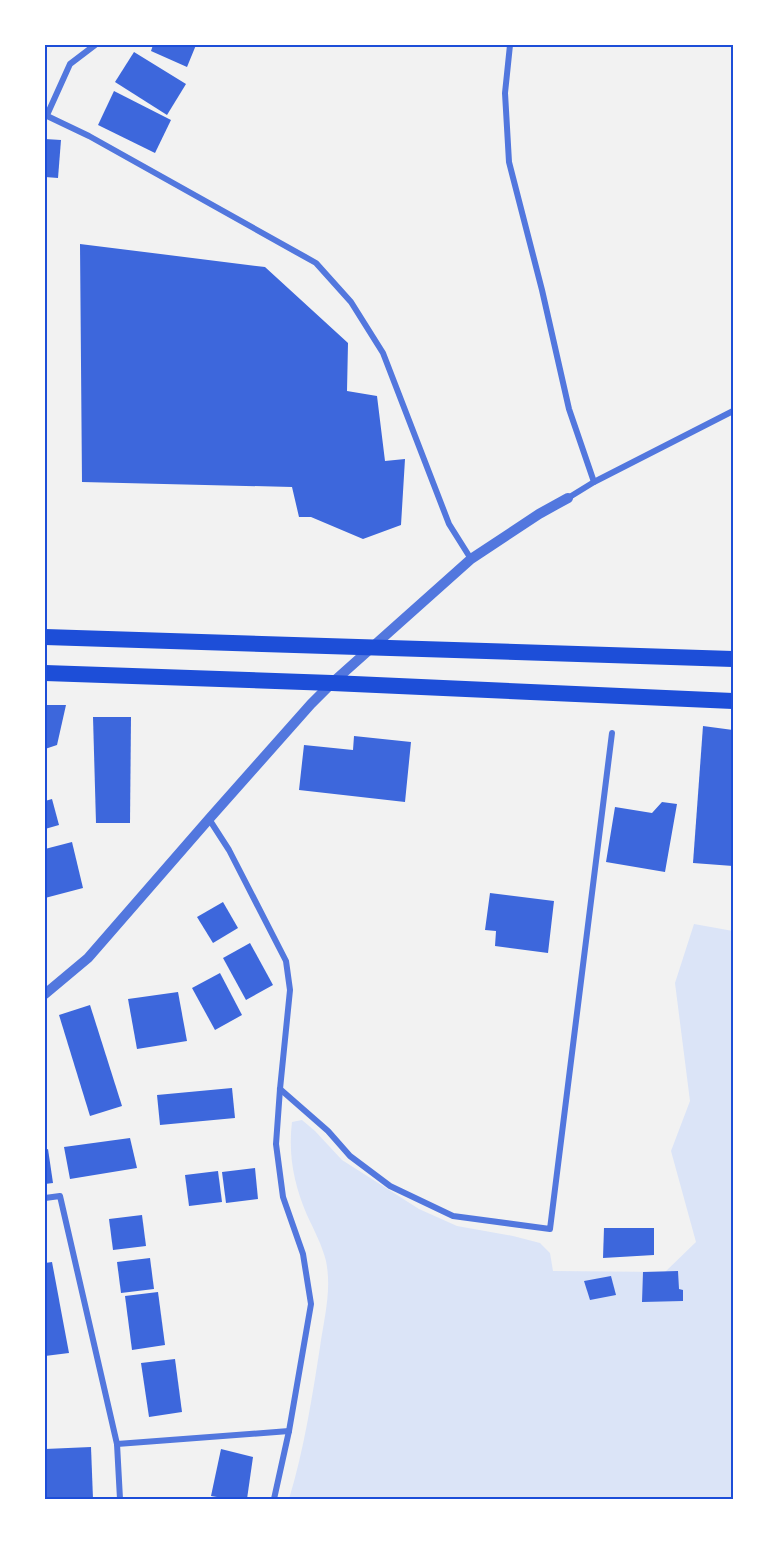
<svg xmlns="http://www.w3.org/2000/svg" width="778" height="1544" viewBox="0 0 778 1544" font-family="Jost,sans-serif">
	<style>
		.green { fill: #dbe4f7 }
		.building { fill: #3d67dc }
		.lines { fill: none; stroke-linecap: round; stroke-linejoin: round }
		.minor { stroke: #5277de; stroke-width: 6 }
		.tertiary { stroke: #5277de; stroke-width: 10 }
		.trunk { stroke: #1d4ed8; stroke-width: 16 }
		.neatline { fill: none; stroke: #1d4ed8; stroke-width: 2 }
	</style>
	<rect width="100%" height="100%" fill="#f2f2f2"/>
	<!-- green -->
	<path class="green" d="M694,924L733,931V1499H289C304,1450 312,1398 320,1347C324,1319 332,1290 326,1261C322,1245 314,1230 307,1215C294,1185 288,1155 292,1122L302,1120L315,1131L342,1160L419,1209L457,1226L513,1236L540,1243L550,1253L553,1271L665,1272L696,1242L671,1151L690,1101L675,983Z"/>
	<!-- building -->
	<g class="building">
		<path d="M153,45H196L187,67L151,51Z"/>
		<path d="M134,52L186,84L167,115L115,82Z"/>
		<path d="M114,91L171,120L155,153L98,125Z"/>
		<path d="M45,139L61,140L58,178L45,177Z"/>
		<path d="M80,244L265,267L348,343L347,391L377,396L385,461L405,459L401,525L363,539L311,517H299L292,487L82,482Z"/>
		<path d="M45,705H66L57,745L45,749Z"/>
		<path d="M93,717H131L130,823H96Z"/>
		<path d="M703,726L733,730V866L693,863Z"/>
		<path d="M354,736L411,742L405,802L299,790L304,745L353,750Z"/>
		<path d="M52,799L59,825L45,829V801Z"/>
		<path d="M662,802L677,804L665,872L606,862L615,807L652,813Z"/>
		<path d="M72,842L83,888L45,898V849Z"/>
		<path d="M490,893L554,901L548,953L495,946L496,931L485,930Z"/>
		<path d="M223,902L238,928L213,943L197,917Z"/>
		<path d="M250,943L273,985L246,1000L223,958Z"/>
		<path d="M220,973L242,1015L215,1030L192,988Z"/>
		<path d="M178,992L187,1041L137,1049L128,999Z"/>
		<path d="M90,1005L122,1106L90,1116L59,1015Z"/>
		<path d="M232,1088L235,1118L160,1125L157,1095Z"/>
		<path d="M130,1138L137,1168L70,1179L64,1147Z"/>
		<path d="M48,1149L53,1183L45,1184V1150Z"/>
		<path d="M255,1168L258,1199L226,1203L222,1172Z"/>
		<path d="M218,1171L222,1202L189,1206L185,1175Z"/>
		<path d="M142,1215L146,1246L113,1250L109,1219Z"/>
		<path d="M604,1228H654V1255L603,1258Z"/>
		<path d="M150,1258L154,1289L121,1293L117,1262Z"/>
		<path d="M52,1262L69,1353L45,1356V1263Z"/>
		<path d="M678,1271L679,1289L683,1290V1301L642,1302L643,1272Z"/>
		<path d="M611,1276L616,1295L590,1300L584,1281Z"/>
		<path d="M158,1292L165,1345L132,1350L125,1296Z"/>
		<path d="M175,1359L182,1412L149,1417L141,1363Z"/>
		<path d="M91,1447L93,1499H45V1449Z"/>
		<path d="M221,1449L253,1457L247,1499H229L211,1496Z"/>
	</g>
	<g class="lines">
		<!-- minor -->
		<g class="minor">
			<path d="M510,45L505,93L509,162L542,290L569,409L594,482"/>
			<path d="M45,115L89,136L316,263L351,302L383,353L449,524L471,559"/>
			<path d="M47,115L70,64L95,45"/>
			<path d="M568,498L594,482L733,411"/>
			<path d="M209,819L229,850L286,961L290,990L280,1089L276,1144L283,1197L303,1254L311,1304L289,1431L274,1499"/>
			<path d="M280,1089L328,1131L350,1156L390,1186L453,1216L550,1229L612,733"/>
			<path d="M45,1198L60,1196L117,1444L120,1499"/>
			<path d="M117,1444L289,1431"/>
		</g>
		<!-- tertiary -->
		<path class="tertiary" d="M45,994L88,958L209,819L311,704L332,683L471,559L539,514L568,498"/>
		<!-- trunk -->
		<g class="trunk">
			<path d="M45,637L733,659"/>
			<path d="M45,673L332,683L733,701"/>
		</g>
	</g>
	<!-- border -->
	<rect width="778" height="1544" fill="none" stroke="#ffffff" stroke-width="93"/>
	<rect x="46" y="46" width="686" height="1452" class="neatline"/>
</svg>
